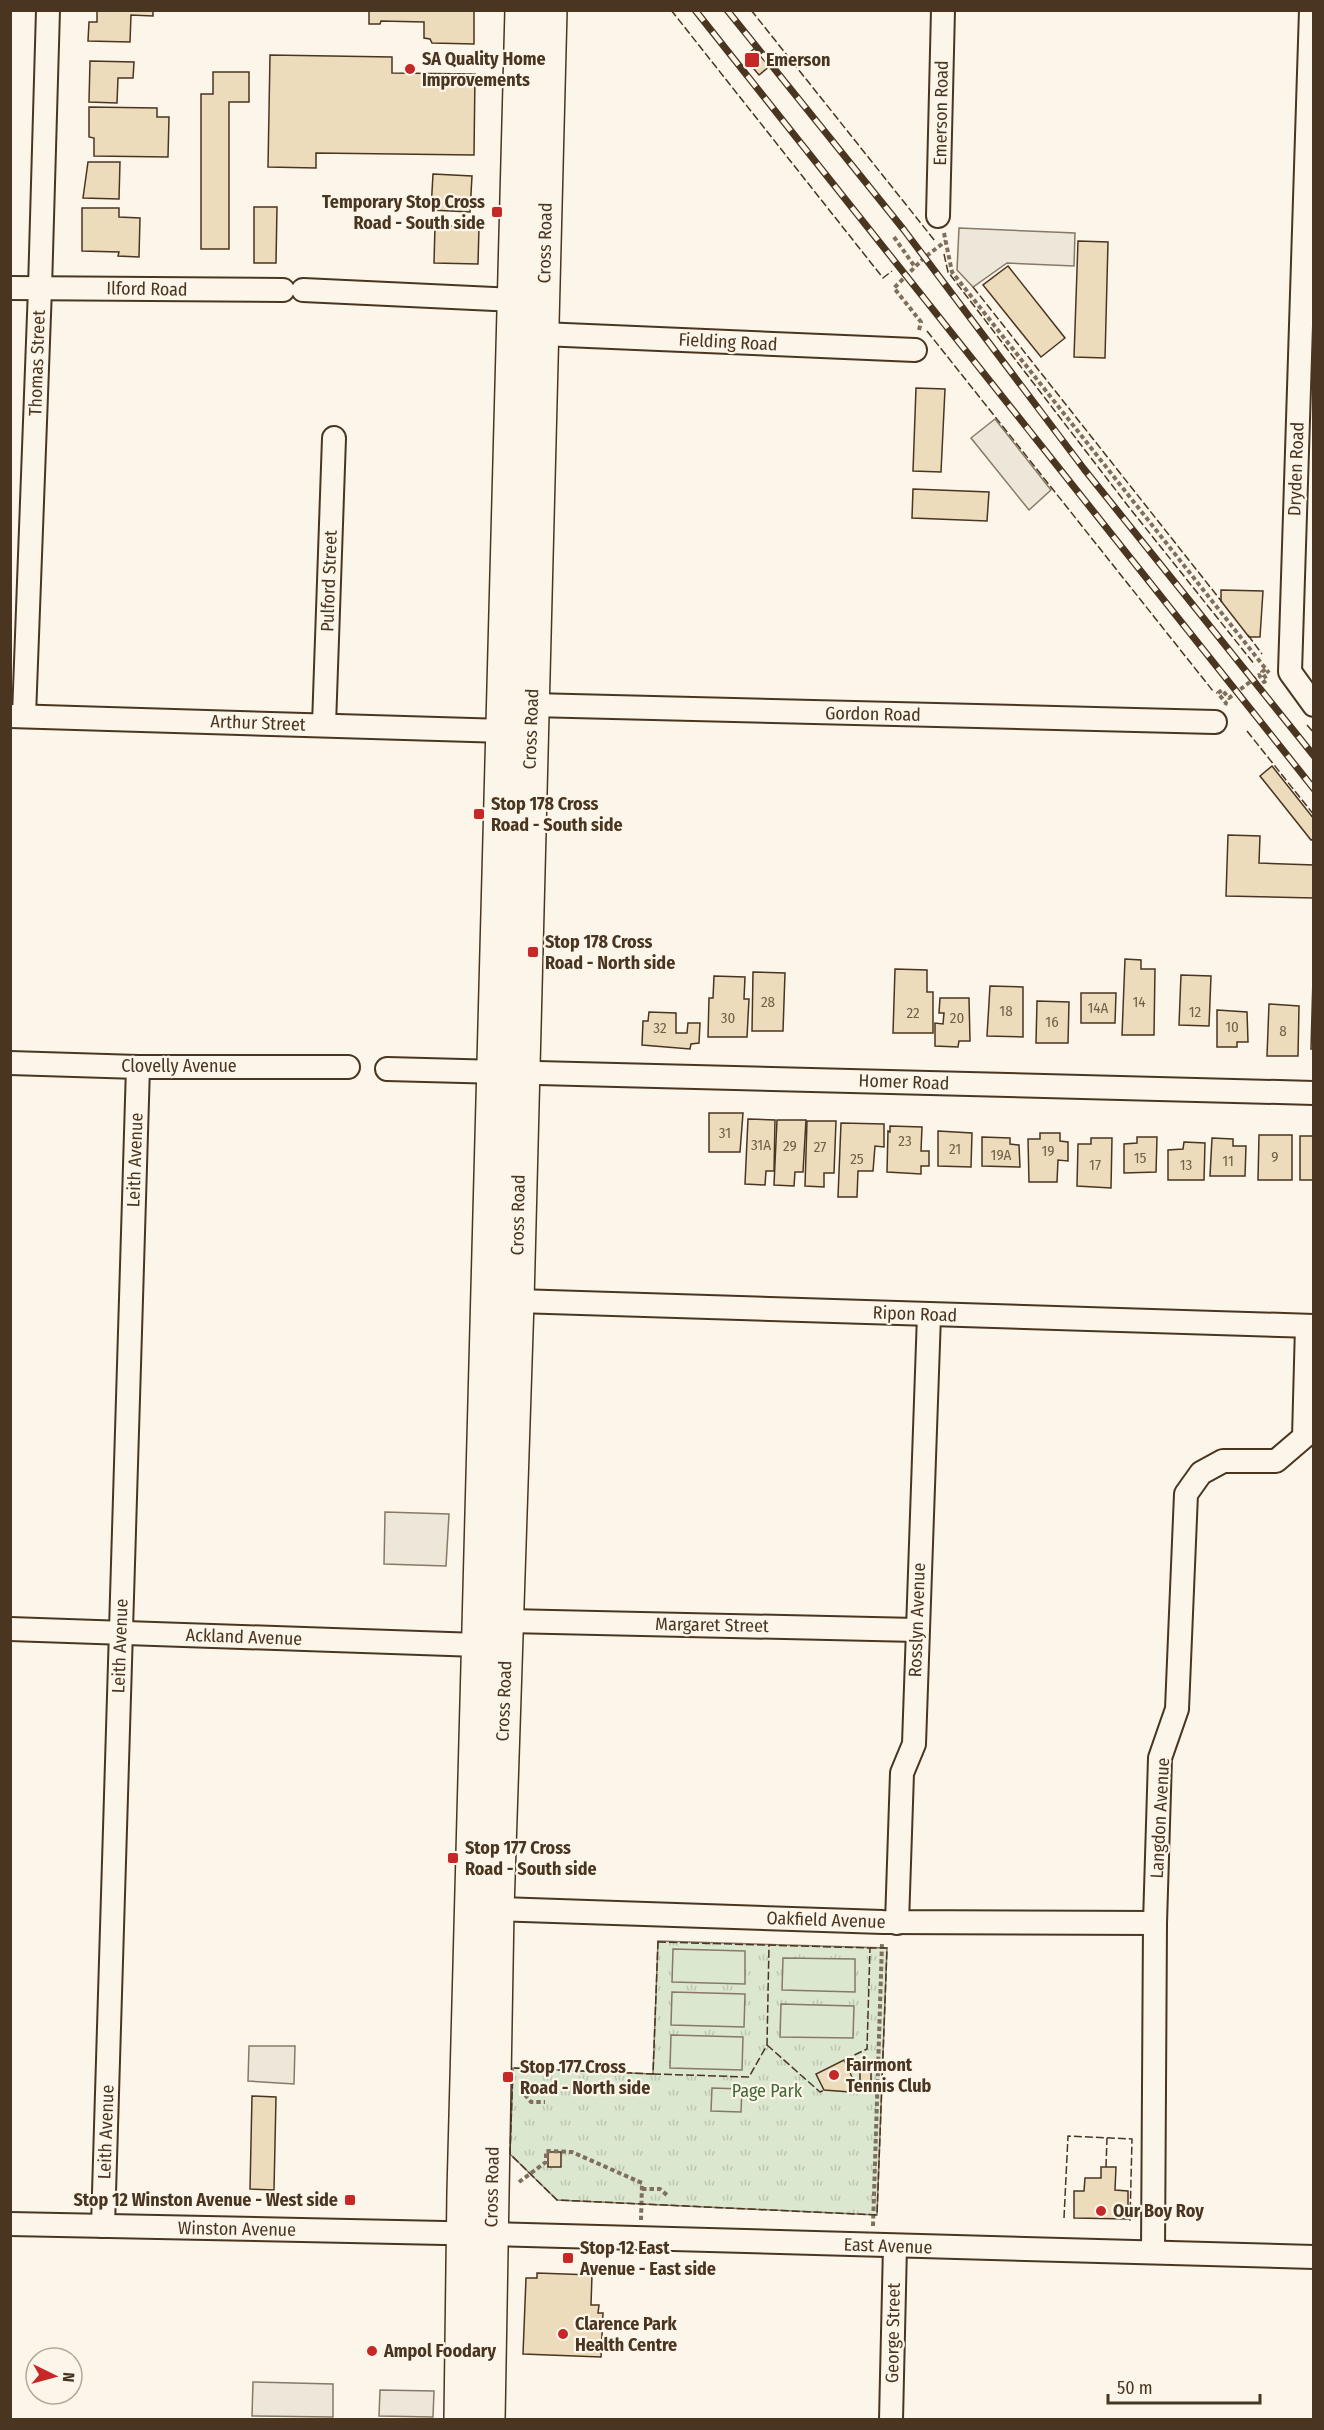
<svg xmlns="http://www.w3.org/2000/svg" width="1324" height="2430" viewBox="0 0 1324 2430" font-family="'Fira Sans Condensed',sans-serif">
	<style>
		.park { fill: url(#park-tufts); stroke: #887966; stroke-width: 1.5 }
		.pitch { fill: #dce7d0; stroke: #887966; stroke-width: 1.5 }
		.parking { fill: #ede7d9; stroke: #887966; stroke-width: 1.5 }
		.building { fill: #ecdcbc; stroke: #4a3520; stroke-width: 1.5 }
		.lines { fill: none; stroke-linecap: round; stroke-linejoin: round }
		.minor-casing { stroke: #4a3520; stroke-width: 26 }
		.highway-casing { stroke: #4a3520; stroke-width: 36 }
		.path { stroke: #7f6f5c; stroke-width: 4; stroke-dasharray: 4.5 3; stroke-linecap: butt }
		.minor { stroke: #fbf6e9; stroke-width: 22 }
		.highway { stroke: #fbf6e9; stroke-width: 33 }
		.rail-casing { stroke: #4a3520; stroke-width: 7 }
		.rail { stroke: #fbf6e9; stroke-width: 4.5; stroke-dasharray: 14; stroke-linecap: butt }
		.fence { stroke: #4a3520; stroke-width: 1.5; stroke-dasharray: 8 3; stroke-linecap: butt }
		.poi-dot { fill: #c62828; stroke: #fbf6e9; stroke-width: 2 }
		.labels { text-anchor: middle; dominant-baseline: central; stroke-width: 4.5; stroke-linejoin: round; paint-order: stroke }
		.number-label { font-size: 15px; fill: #725f47 }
		.poi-label { font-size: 18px; font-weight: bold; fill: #4a3520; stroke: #fbf6e9; text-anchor: start }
		.street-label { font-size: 18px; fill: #4a3520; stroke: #fbf6e9 }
		.park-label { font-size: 18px; fill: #436837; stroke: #fbf6e9 }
	</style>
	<defs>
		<pattern id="park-tufts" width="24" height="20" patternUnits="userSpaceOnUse" patternTransform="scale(1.5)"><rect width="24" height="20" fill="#dce7d0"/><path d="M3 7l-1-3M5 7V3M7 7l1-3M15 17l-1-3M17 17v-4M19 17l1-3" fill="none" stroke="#bec7b2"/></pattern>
	</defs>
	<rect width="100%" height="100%" fill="#fbf6e9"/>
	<!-- park -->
	<path class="park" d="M658,1941L887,1948L877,2215L557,2200L510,2154L513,2068L653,2074Z"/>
	<!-- pitch -->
	<g class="pitch">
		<path d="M673,1949L745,1951V1984L672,1982Z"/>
		<path d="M783,1958L855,1959V1992L782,1990Z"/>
		<path d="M672,1992L745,1994L744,2027L671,2025Z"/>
		<path d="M781,2004L854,2006L853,2038L780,2037Z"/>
		<path d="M671,2035L743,2037L742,2070L670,2068Z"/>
		<path d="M712,2088L742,2089L741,2112L711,2111Z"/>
	</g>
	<!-- parking -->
	<g class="parking">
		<path d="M959,228L1075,233L1074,266L1007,263L973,287L957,270Z"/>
		<path d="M995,419L1051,490L1029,510L971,438Z"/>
		<path d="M385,1512L449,1514L446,1566L384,1564Z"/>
		<path d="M249,2046H295L294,2084L248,2081Z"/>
		<path d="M253,2382L333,2384V2417L252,2416Z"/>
		<path d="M380,2390L434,2391L433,2417L379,2416Z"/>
	</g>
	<!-- building -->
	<g class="building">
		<path d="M97,10H153V16L131,15L130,42L88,41L89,22H97Z"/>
		<path d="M369,10H474V44L432,43L430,39L424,38V22L381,21L380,24H369Z"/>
		<path d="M755,48L770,66L759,75L744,57Z"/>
		<path d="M270,55L392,57V73L475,74L474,155L316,153V168L268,167Z"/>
		<path d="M90,61L134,62L133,78H118L117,103L89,102Z"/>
		<path d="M213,72H249V102H229V249H201V94H213Z"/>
		<path d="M89,107L157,108V117H169L168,157L94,156V138L89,137Z"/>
		<path d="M88,162H120L119,199L83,198Z"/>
		<path d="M433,174L472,176L470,212L431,210Z"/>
		<path d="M254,207H277L276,263H254Z"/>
		<path d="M82,208H119V217L140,218L139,257L118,256L119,252L82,251Z"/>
		<path d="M435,226L479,227L478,264L434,263Z"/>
		<path d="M1078,241L1108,242L1105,358L1074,357Z"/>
		<path d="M1008,266L1065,338L1041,357L983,285Z"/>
		<path d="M916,388L945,389L941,472L913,471Z"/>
		<path d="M913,489L989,492L987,521L912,518Z"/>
		<path d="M1221,590L1263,591L1260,637H1249L1221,601Z"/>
		<path d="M1272,766L1314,819V839L1311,840L1260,776Z"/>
		<path d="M1228,835L1260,836L1259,863L1314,865V898L1226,896Z"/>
		<path d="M1125,959L1141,960V969H1155L1154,1035H1122Z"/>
		<path d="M895,969L927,970V992H933V1033H893Z"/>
		<path d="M753,972L785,973L783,1031H752Z"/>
		<path d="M1181,975L1211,976L1209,1026L1179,1025Z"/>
		<path d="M714,976L745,977L744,999H749L747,1037H708L709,998H713Z"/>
		<path d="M1313,978H1314V1049H1311Z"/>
		<path d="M990,986L1023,987V1037L987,1036Z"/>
		<path d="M1081,993H1116L1115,1023H1081Z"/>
		<path d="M940,998H969L970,1041H959L958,1047L935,1046V1023L943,1024L944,1013H939Z"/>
		<path d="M1037,1001L1069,1002L1068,1043H1036Z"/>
		<path d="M1269,1004L1299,1006L1298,1056H1267Z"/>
		<path d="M1217,1010L1247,1012L1248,1042H1237V1047H1217Z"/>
		<path d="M649,1012L676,1013V1033H687L688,1023H700L699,1043L691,1044L690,1049L642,1045L643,1021H648Z"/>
		<path d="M709,1113H743L740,1152H709Z"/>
		<path d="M748,1119L775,1120L774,1171H766L765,1185L745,1184Z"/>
		<path d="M777,1120H806L803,1172H795L794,1186L774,1185Z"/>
		<path d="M807,1121H836L834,1173H824V1187L805,1186Z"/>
		<path d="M841,1123L884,1124V1147L875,1146L873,1171H858L857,1197H838Z"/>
		<path d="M890,1126L922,1127L921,1151H929V1166H921V1174L887,1172L888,1131L890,1132Z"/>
		<path d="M938,1131L972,1133L971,1167L938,1166Z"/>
		<path d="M1040,1133H1060V1141L1068,1142V1161L1058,1160L1057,1182H1029L1028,1139H1040Z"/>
		<path d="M1259,1135H1292V1180H1258Z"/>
		<rect x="1300" y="1136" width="14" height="44"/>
		<path d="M982,1137L1010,1138V1144L1019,1145L1020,1167L982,1166Z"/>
		<path d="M1137,1137H1157L1156,1172L1124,1173V1144L1137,1143Z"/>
		<path d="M1091,1138H1112L1111,1188L1077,1186L1078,1144H1091Z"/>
		<path d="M1212,1138L1233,1139V1146H1246L1245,1176H1210Z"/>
		<path d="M1184,1142L1205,1143L1204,1180H1168V1150L1183,1149Z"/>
		<path d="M844,2060L852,2077L850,2092L824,2090L816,2074Z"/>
		<path d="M860,2063H871V2083L860,2082Z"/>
		<path d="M252,2096L276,2097L274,2190L250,2189Z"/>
		<rect x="548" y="2152" width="13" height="15"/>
		<path d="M1101,2167H1116L1115,2190L1128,2191V2219L1074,2218V2191H1084L1085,2178H1101Z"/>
		<path d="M537,2273L592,2275L591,2305H599L598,2313H603L601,2357L523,2354L526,2278H537Z"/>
	</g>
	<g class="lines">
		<defs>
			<g id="minor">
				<path d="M1311,10L1290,672L1314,705"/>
				<path d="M938,216L943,10"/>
				<path d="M10,288L283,290"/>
				<path d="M303,290L516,300"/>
				<path d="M542,334L915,350"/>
				<path d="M532,705L1215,722"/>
				<path d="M10,716L505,731"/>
				<path d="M24,716L40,288L48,10"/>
				<path d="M324,725L334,438"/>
				<path d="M10,1063L138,1067H348"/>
				<path d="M387,1069L1314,1093"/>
				<path d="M517,1301L1314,1326"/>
				<path d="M507,1621L917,1630"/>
				<path d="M10,1629L478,1645"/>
				<path d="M497,1909L883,1922L1155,1923"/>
				<path d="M897,1923L902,1773L914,1744L929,1315"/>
				<path d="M10,2224L492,2234L1314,2257"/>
				<path d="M103,2226L138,1067"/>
				<path d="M1153,2252L1155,1923L1160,1758L1177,1709L1186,1494L1201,1473L1223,1461H1276L1304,1437L1307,1326"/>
				<path d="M891,2420L895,2246"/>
			</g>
			<g id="highway">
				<path d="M461,2420L464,2192L522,10"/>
				<path d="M488,2420L497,1909L517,1301L550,10"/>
			</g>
		</defs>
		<!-- minor casing -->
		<use href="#minor" class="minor-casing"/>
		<!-- highway casing -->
		<use href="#highway" class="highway-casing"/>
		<!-- path -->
		<g class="path">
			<path d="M944,233L952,272L1269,673"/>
			<path d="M894,237L915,267"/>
			<path d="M919,330L921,322L894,288L925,257L946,241"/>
			<path d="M1225,705L1226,703L1218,693L1222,690L1229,698L1259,675L1264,682L1267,680L1262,672L1267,668"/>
			<path d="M519,2091H522L531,2102H545"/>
			<path d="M519,2182L546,2162V2151L572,2152L642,2183L641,2220"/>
			<path d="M642,2189H660L667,2195"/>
			<path d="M873,2226L882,1943"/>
		</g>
		<!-- minor -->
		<use href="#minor" class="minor"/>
		<!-- highway -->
		<use href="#highway" class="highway"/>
		<defs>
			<g id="rail">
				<path d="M695,10L1314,789"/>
				<path d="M727,10L904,230L1084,469L1314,756"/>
			</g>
		</defs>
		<!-- rail casing -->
		<use href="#rail" class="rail-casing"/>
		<!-- rail -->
		<use href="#rail" class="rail"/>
		<!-- fence -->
		<g class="fence">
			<path d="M671,10L883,278L892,271"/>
			<path d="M751,10L935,241"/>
			<path d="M944,254L948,272L1128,506L1255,665"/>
			<path d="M973,287L1222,602"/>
			<path d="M927,331L1213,691"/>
			<path d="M1248,635L1262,654"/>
			<path d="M1307,725L1314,733"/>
			<path d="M1247,731L1314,815"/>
			<path d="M658,1941L653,2074L513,2068L510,2154L557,2200L877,2215L887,1948H870"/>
			<path d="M658,1942L870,1948L867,2049L844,2060"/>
			<path d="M767,2045L820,2092L824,2090"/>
			<path d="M653,2074L749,2077L767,2045L769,1945"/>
			<path d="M1106,2167L1107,2138"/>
			<path d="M1064,2218L1068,2136L1132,2139L1130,2221"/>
		</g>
	</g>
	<!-- markers -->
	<g class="poi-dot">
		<rect x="744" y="52" width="16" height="16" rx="3"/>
		<circle cx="410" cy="69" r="6"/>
		<rect x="491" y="206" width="12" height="12" rx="3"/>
		<rect x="473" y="808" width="12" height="12" rx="3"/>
		<rect x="527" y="946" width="12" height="12" rx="3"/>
		<rect x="447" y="1852" width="12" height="12" rx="3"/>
		<circle cx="834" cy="2075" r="6"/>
		<rect x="502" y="2071" width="12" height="12" rx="3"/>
		<rect x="344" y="2194" width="12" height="12" rx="3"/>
		<circle cx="1101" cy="2211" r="6"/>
		<rect x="562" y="2252" width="12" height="12" rx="3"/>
		<circle cx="563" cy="2334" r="6"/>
		<circle cx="372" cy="2351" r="6"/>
	</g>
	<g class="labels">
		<!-- number labels -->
		<g class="number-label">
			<text x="768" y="1002">28</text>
			<text x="1139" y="1002">14</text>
			<text x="1098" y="1008">14A</text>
			<text x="1006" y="1011">18</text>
			<text x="1195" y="1012">12</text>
			<text x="913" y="1013">22</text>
			<text x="728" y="1018">30</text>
			<text x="957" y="1018">20</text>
			<text x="1052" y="1022">16</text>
			<text x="1232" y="1027">10</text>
			<text x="660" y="1028">32</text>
			<text x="1283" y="1031">8</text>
			<text x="725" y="1133">31</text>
			<text x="905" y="1141">23</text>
			<text x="761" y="1145">31A</text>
			<text x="790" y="1146">29</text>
			<text x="820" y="1147">27</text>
			<text x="955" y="1149">21</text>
			<text x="1048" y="1151">19</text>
			<text x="1001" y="1155">19A</text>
			<text x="1275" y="1157">9</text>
			<text x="1140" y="1158">15</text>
			<text x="857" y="1159">25</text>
			<text x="1228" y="1161">11</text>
			<text x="1095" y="1165">17</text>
			<text x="1186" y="1165">13</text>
		</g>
		<!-- poi labels -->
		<g class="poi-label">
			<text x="422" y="59">SA Quality Home<tspan x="422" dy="21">Improvements</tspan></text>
			<text x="766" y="60">Emerson</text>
			<text x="485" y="202" text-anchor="end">Temporary Stop Cross<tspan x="485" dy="21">Road - South side</tspan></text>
			<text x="491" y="804">Stop 178 Cross<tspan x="491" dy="21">Road - South side</tspan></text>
			<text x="545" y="942">Stop 178 Cross<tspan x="545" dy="21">Road - North side</tspan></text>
			<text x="465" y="1848">Stop 177 Cross<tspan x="465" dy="21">Road - South side</tspan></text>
			<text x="846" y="2065">Fairmont<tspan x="846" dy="21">Tennis Club</tspan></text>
			<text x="520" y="2067">Stop 177 Cross<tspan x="520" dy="21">Road - North side</tspan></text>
			<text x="338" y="2200" text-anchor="end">Stop 12 Winston Avenue - West side</text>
			<text x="1113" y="2211">Our Boy Roy</text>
			<text x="580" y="2248">Stop 12 East<tspan x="580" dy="21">Avenue - East side</tspan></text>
			<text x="575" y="2324">Clarence Park<tspan x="575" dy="21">Health Centre</tspan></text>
			<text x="384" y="2351">Ampol Foodary</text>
		</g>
		<!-- street labels -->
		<g class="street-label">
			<text transform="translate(941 113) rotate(-89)">Emerson Road</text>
			<text transform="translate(545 243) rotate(-89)">Cross Road</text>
			<text transform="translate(147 289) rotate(1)">Ilford Road</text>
			<text transform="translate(728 342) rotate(3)">Fielding Road</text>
			<text transform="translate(37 363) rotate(-88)">Thomas Street</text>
			<text transform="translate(1296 469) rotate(-88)">Dryden Road</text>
			<text transform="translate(329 581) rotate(-88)">Pulford Street</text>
			<text transform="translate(873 714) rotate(1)">Gordon Road</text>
			<text transform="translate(258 723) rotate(2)">Arthur Street</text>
			<text transform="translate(531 729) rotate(-88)">Cross Road</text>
			<text x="179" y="1066">Clovelly Avenue</text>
			<text transform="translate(904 1082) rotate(2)">Homer Road</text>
			<text transform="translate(135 1160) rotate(-88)">Leith Avenue</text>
			<text transform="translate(518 1215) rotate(-89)">Cross Road</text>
			<text transform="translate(915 1314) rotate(2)">Ripon Road</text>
			<text transform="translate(917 1620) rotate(-88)">Rosslyn Avenue</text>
			<text transform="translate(712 1625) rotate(1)">Margaret Street</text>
			<text transform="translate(244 1637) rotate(2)">Ackland Avenue</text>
			<text transform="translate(120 1646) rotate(-88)">Leith Avenue</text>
			<text transform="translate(504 1701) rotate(-88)">Cross Road</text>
			<text transform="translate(1160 1818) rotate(-87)">Langdon Avenue</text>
			<text transform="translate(826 1920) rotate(2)">Oakfield Avenue</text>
			<text transform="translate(106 2132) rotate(-88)">Leith Avenue</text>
			<text transform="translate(492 2187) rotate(-89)">Cross Road</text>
			<text transform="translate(237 2229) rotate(1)">Winston Avenue</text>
			<text transform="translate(888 2246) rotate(2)">East Avenue</text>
			<text transform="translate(893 2333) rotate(-89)">George Street</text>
		</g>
		<!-- park labels -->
		<g class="park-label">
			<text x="767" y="2091">Page Park</text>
		</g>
	</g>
	<!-- border -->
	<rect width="1324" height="2430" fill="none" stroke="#4a3520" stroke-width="24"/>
	<!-- north arrow -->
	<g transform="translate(54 2376) rotate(95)"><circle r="28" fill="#fbf6e9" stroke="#b4a999" stroke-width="1.5"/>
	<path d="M0-4.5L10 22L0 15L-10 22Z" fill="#c62828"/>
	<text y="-9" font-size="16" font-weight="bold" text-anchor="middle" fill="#4a3520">N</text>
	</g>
	<!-- scale -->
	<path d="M1108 2394v9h152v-9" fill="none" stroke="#4a3520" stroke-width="3"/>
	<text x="1117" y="2394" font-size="18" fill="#4a3520" stroke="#fbf6e9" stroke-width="4.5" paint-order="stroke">50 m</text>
</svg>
